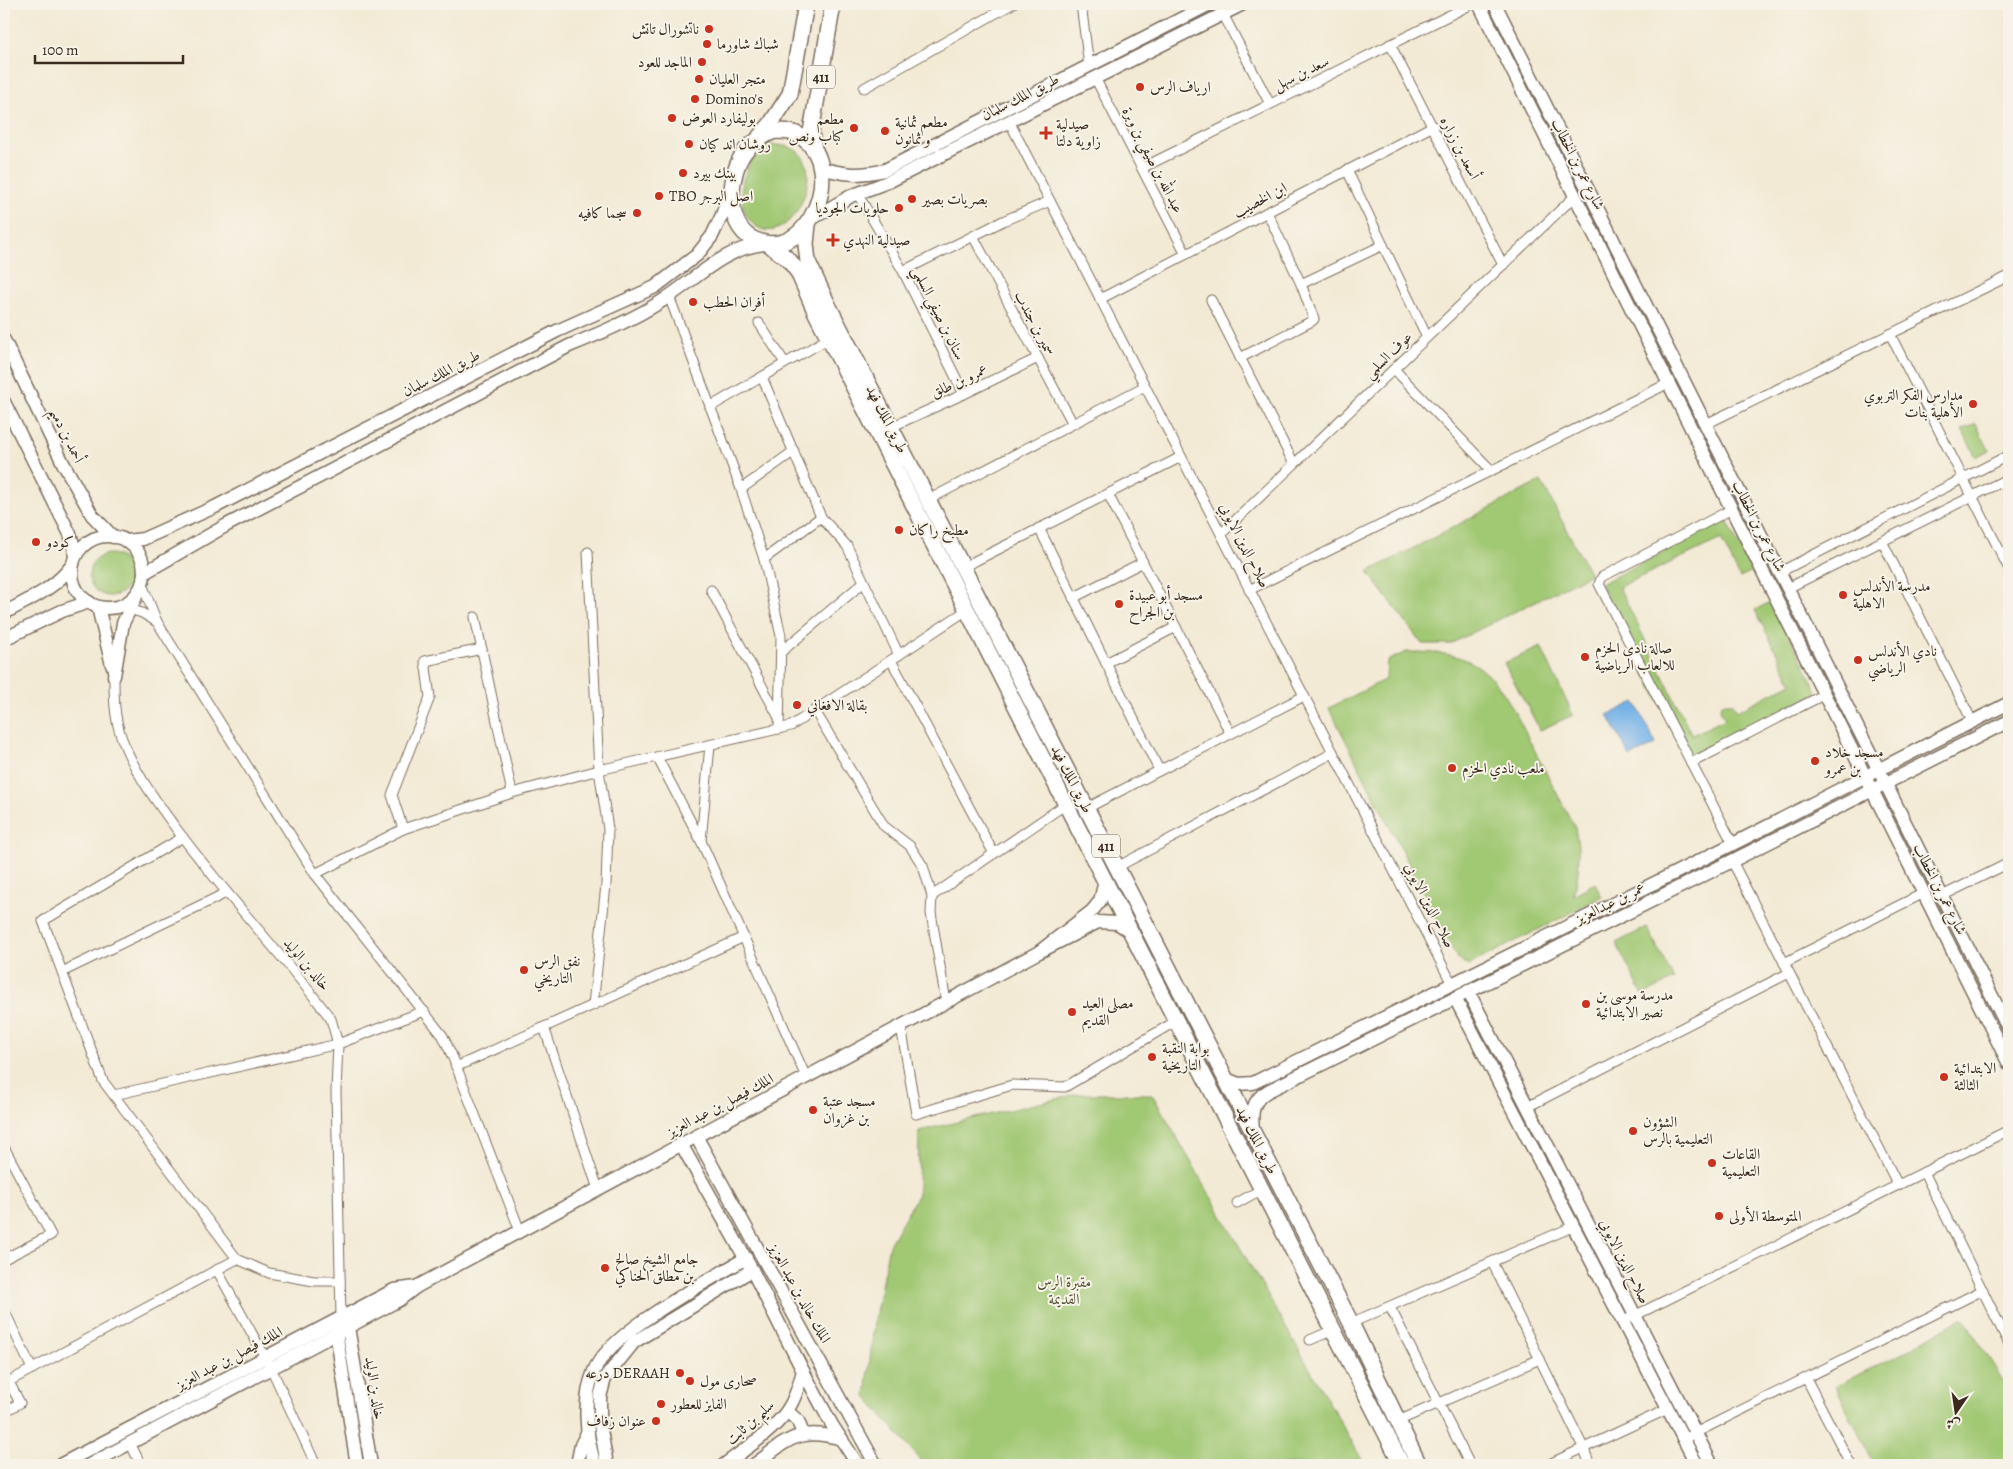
<svg xmlns="http://www.w3.org/2000/svg" width="2013" height="1469" viewBox="0 0 2013 1469" font-family="Alegreya,Amiri,serif">
	<style>
		.green { fill: #a1c873; stroke: #6e7948 }
		.water { fill: #76b2e8; stroke: #586e83 }
		.lines { fill: none; stroke-linecap: round; stroke-linejoin: round }
		.street-casing { stroke: #7b6d5e; stroke-width: 11 }
		.secondary-casing { stroke: #7b6d5e; stroke-width: 15 }
		.primary-casing { stroke: #7b6d5e; stroke-width: 18 }
		.street { stroke: #fff; stroke-width: 9 }
		.secondary { stroke: #fff; stroke-width: 12 }
		.primary { stroke: #fff; stroke-width: 15 }
		.poi-dot { fill: #c8321e; stroke: #f7f3e8; stroke-width: 2 }
		.labels { text-anchor: middle; dominant-baseline: central; stroke-width: 4; stroke-linejoin: round; paint-order: stroke }
		.shield { fill: #f7f3e8; stroke: #73665b; stroke-width: 1 }
		.shield-label { font-size: 14px; font-weight: bold; fill: #3b2a1e }
		.poi-label { font-size: 15px; fill: #3b2a1e; stroke: #f7f3e8; text-anchor: start }
		.street-label { font-size: 15px; fill: #3b2a1e; stroke: #f7f3e8 }
		.park-label { font-size: 15px; fill: #545233; stroke: #f7f3e8 }
	</style>
	<rect width="100%" height="100%" fill="#f7f3e8"/>
	<filter id="ink" filterUnits="userSpaceOnUse"><feTurbulence type="fractalNoise" baseFrequency=".02" numOctaves="2"/><feDisplacementMap in="SourceGraphic" scale="10" xChannelSelector="R" yChannelSelector="G"/><feConvolveMatrix kernelMatrix="1 2 1 2 8 2 1 2 1" color-interpolation-filters="sRGB"/></filter>
	<filter id="wash" filterUnits="userSpaceOnUse"><feTurbulence type="fractalNoise" baseFrequency=".0096" numOctaves="4" result="noise"/><feDisplacementMap in="SourceGraphic" scale="20" xChannelSelector="R" yChannelSelector="G"/><feGaussianBlur stdDeviation="1.12" result="paint"/><feColorMatrix in="noise" values="0 0 0 0 0 0 0 0 0 0 0 0 0 0 0 0 0 1.4 0 .05"/><feComposite in="paint" operator="in"/></filter>
	<g filter="url(#wash)">
		<rect width="100%" height="100%" fill="#f3ead5"/>
		<!-- green -->
		<g class="green">
			<path d="M774,145C842,144 793,254 756,226C732,208 740,165 763,149C766,147 770,146 774,145Z"/>
			<path d="M1976,424L1989,450L1976,457L1962,430Z"/>
			<path d="M1541,481L1590,574L1450,644H1422L1368,572Z"/>
			<path d="M1725,517L1752,572L1740,578L1721,539L1619,587L1692,735L1725,719L1720,709L1723,703H1732L1737,711L1792,683L1755,610L1772,601L1818,693L1687,757L1600,584L1671,548V543Z"/>
			<circle cx="110" cy="575" r="21"/>
			<path d="M1541,647L1573,715L1540,730L1504,663Z"/>
			<path d="M1406,652C1432,652 1461,652 1483,670C1505,688 1517,717 1531,743C1545,771 1560,799 1575,828C1580,854 1581,868 1573,895L1595,883L1602,897L1469,965L1458,960L1329,708L1386,679L1387,661Z"/>
			<path d="M1647,927L1674,979L1643,995L1616,943Z"/>
			<path d="M1078,1094H1152L1365,1465H925L866,1397L874,1323L889,1245L918,1194L919,1131Z"/>
			<path d="M1963,1317L2009,1390V1465H1875L1835,1386L1903,1353Z"/>
		</g>
		<!-- water -->
		<path class="water" d="M1635,702L1656,744L1630,757L1608,715Z"/>
	</g>
	<g filter="url(#ink)">
		<g class="lines">
			<defs>
				<g id="street">
					<path d="M1081,4L1089,66"/>
					<path d="M1223,14L1270,104"/>
					<path d="M1390,44L1503,265"/>
					<path d="M1095,78L1186,254"/>
					<path d="M864,88L1012,4"/>
					<path d="M1009,121L1452,984"/>
					<path d="M1142,168L1472,4"/>
					<path d="M1347,170L1427,337"/>
					<path d="M857,193L903,271L964,394"/>
					<path d="M1267,212L1301,284L1383,245"/>
					<path d="M973,236L1073,424"/>
					<path d="M903,271L1003,221L1050,201"/>
					<path d="M669,296L741,489L764,559L781,636L779,729"/>
					<path d="M1100,299L1433,126"/>
					<path d="M1211,300L1294,464"/>
					<path d="M759,323L785,363"/>
					<path d="M1890,334L2009,569"/>
					<path d="M1240,358L1312,321L1314,319L1301,284"/>
					<path d="M1394,369L1491,470"/>
					<path d="M762,377L821,517L847,546L899,655"/>
					<path d="M710,407L829,338"/>
					<path d="M1706,424L2009,276"/>
					<path d="M891,427L964,394L1038,358"/>
					<path d="M741,489L794,451"/>
					<path d="M1108,494L1230,733"/>
					<path d="M928,500L1145,386"/>
					<path d="M1732,509L1602,577L1599,584L1733,844"/>
					<path d="M1039,528L1159,770"/>
					<path d="M1221,534L1575,196"/>
					<path d="M1882,541L1972,721"/>
					<path d="M588,552L599,770L608,829L606,885L593,1005"/>
					<path d="M764,559L821,517"/>
					<path d="M963,567L1181,457"/>
					<path d="M1780,572L2009,455"/>
					<path d="M1788,588L2009,478"/>
					<path d="M711,590L778,716"/>
					<path d="M1249,590L1669,383"/>
					<path d="M1073,598L1143,562"/>
					<path d="M120,606L142,613L157,622L142,584"/>
					<path d="M475,617L512,793"/>
					<path d="M157,622L315,874L443,1036L453,1058L520,1231"/>
					<path d="M781,652L864,582"/>
					<path d="M891,660L994,854"/>
					<path d="M1106,663L1176,627"/>
					<path d="M114,676C114,696 114,716 121,736C133,770 154,798 175,827C224,894 282,953 331,1019L338,1044L336,1091L341,1317"/>
					<path d="M815,711L884,826L910,846L923,866L932,896L931,913L946,1002"/>
					<path d="M710,745L701,841L806,1077"/>
					<path d="M657,757L701,841"/>
					<path d="M1691,763L1825,694"/>
					<path d="M1087,808L1304,696"/>
					<path d="M403,829L392,795L430,697L425,661L482,649"/>
					<path d="M183,837L43,921L103,1081L237,1259"/>
					<path d="M1732,861L1898,1185"/>
					<path d="M1117,867L1333,753"/>
					<path d="M315,874L403,829L512,793L599,770L791,726L967,610"/>
					<path d="M932,896L1066,804"/>
					<path d="M1942,896L2009,863"/>
					<path d="M1784,963L1924,893"/>
					<path d="M62,972L226,893"/>
					<path d="M901,1026L916,1114L1012,1085L1065,1087L1176,1021"/>
					<path d="M544,1027L598,1189"/>
					<path d="M456,1067L744,937"/>
					<path d="M114,1095L338,1044L424,1011"/>
					<path d="M1527,1107L1789,973"/>
					<path d="M1924,1172L2009,1344"/>
					<path d="M1237,1203L1262,1189"/>
					<path d="M4,1259L51,1235L4,1147"/>
					<path d="M1492,1262L1584,1449L1590,1465"/>
					<path d="M217,1270L271,1368L316,1465"/>
					<path d="M1390,1307L1470,1465"/>
					<path d="M4,1310L32,1369"/>
					<path d="M1622,1322L2009,1130"/>
					<path d="M1351,1323L1572,1227"/>
					<path d="M1310,1340L1333,1330"/>
					<path d="M1806,1378L1851,1465"/>
					<path d="M4,1384L237,1259L269,1273L314,1281H340"/>
					<path d="M4,1412L20,1403L9,1382"/>
					<path d="M1398,1421L1540,1359"/>
					<path d="M1683,1439L1983,1290"/>
					<path d="M130,1443L141,1465"/>
					<path d="M1547,1465L1668,1409"/>
				</g>
				<g id="secondary">
					<path d="M1479,4L2009,1064"/>
					<path d="M1495,4L2009,1030"/>
					<path d="M821,168C845,175 860,176 885,170L1210,4"/>
					<path d="M811,219L851,196L890,181L1243,4"/>
					<path d="M4,340L63,463L92,515L113,537"/>
					<path d="M4,402L70,534L74,547L75,557"/>
					<circle cx="108" cy="572" r="36"/>
					<path d="M127,541L143,539L215,507L557,331L655,287L697,255L712,236L722,215L731,190"/>
					<path d="M144,573L227,525L569,346C601,333 632,320 662,301C694,281 723,248 764,244"/>
					<path d="M98,607L112,665"/>
					<path d="M4,613C30,599 55,589 73,564"/>
					<path d="M4,639L62,611L89,602"/>
					<path d="M114,676L123,623L136,597"/>
					<path d="M1105,881L1100,901L1092,911L1039,952L1098,922L1117,923L1130,931"/>
					<path d="M1468,991L1712,1465"/>
					<path d="M1455,998L1697,1465"/>
					<path d="M1226,1079L1239,1084L1253,1083L1733,844L2009,703"/>
					<path d="M1253,1130C1251,1113 1252,1100 1268,1091L1732,861L2009,721"/>
					<path d="M696,1136L876,1465"/>
					<path d="M681,1144L752,1270L803,1371L832,1425L858,1465"/>
					<path d="M343,1321L349,1333L371,1465"/>
					<path d="M339,1327L337,1338L357,1465"/>
					<path d="M787,1411L798,1421L803,1434"/>
					<path d="M60,1465L394,1290L416,1287"/>
					<path d="M89,1465L399,1300L416,1287L1039,952"/>
					<path d="M577,1465L581,1445L588,1431"/>
					<path d="M595,1465C586,1437 582,1400 594,1371C610,1331 707,1282 746,1258"/>
					<path d="M607,1465L600,1424V1397L605,1378L634,1342L752,1270"/>
					<path d="M724,1465C745,1449 771,1433 787,1411C795,1399 799,1385 803,1371"/>
					<path d="M754,1465C788,1440 798,1426 842,1439"/>
				</g>
				<g id="primary">
					<path d="M774,131C784,131 795,131 803,138C846,168 809,266 753,239C724,225 728,172 746,150C754,141 763,136 774,131Z"/>
					<path d="M760,136L770,125L790,94L806,4"/>
					<path d="M814,149L811,132L833,4"/>
					<path d="M808,224L806,244L808,262L828,305L1351,1323L1419,1465"/>
					<path d="M770,245L789,260L798,272L815,311L1402,1465"/>
				</g>
			</defs>
			<!-- street casing -->
			<use href="#street" class="street-casing"/>
			<!-- secondary casing -->
			<use href="#secondary" class="secondary-casing"/>
			<!-- primary casing -->
			<use href="#primary" class="primary-casing"/>
			<!-- street -->
			<use href="#street" class="street"/>
			<!-- secondary -->
			<use href="#secondary" class="secondary"/>
			<!-- primary -->
			<use href="#primary" class="primary"/>
		</g>
	</g>
	<!-- markers -->
	<g class="poi-dot">
		<circle cx="709" cy="29" r="5"/>
		<circle cx="707" cy="44" r="5"/>
		<circle cx="702" cy="62" r="5"/>
		<circle cx="699" cy="79" r="5"/>
		<circle cx="1140" cy="87" r="5"/>
		<circle cx="695" cy="99" r="5"/>
		<circle cx="672" cy="118" r="5"/>
		<circle cx="854" cy="128" r="5"/>
		<circle cx="885" cy="131" r="5"/>
		<path d="M1043.5 125.5h5v5h5v5h-5v5h-5v-5h-5v-5h5z"/>
		<circle cx="689" cy="144" r="5"/>
		<circle cx="683" cy="173" r="5"/>
		<circle cx="659" cy="196" r="5"/>
		<circle cx="912" cy="199" r="5"/>
		<circle cx="899" cy="208" r="5"/>
		<circle cx="637" cy="213" r="5"/>
		<path d="M830.5 232.5h5v5h5v5h-5v5h-5v-5h-5v-5h5z"/>
		<circle cx="693" cy="302" r="5"/>
		<circle cx="1973" cy="404" r="5"/>
		<circle cx="899" cy="530" r="5"/>
		<circle cx="36" cy="542" r="5"/>
		<circle cx="1843" cy="595" r="5"/>
		<circle cx="1119" cy="604" r="5"/>
		<circle cx="1585" cy="657" r="5"/>
		<circle cx="1858" cy="660" r="5"/>
		<circle cx="797" cy="705" r="5"/>
		<circle cx="1815" cy="761" r="5"/>
		<circle cx="1452" cy="768" r="5"/>
		<circle cx="524" cy="970" r="5"/>
		<circle cx="1586" cy="1004" r="5"/>
		<circle cx="1072" cy="1012" r="5"/>
		<circle cx="1152" cy="1057" r="5"/>
		<circle cx="1944" cy="1077" r="5"/>
		<circle cx="813" cy="1110" r="5"/>
		<circle cx="1633" cy="1131" r="5"/>
		<circle cx="1712" cy="1163" r="5"/>
		<circle cx="1719" cy="1216" r="5"/>
		<circle cx="605" cy="1268" r="5"/>
		<circle cx="680" cy="1373" r="5"/>
		<circle cx="690" cy="1381" r="5"/>
		<circle cx="661" cy="1404" r="5"/>
		<circle cx="656" cy="1421" r="5"/>
	</g>
	<g class="labels">
		<!-- shield labels -->
		<g class="shield">
			<rect x="807" y="65.5" width="28" height="23" rx="4"/>
			<rect x="1092" y="834.5" width="28" height="23" rx="4"/>
		</g>
		<g class="shield-label">
			<text x="821" y="77">411</text>
			<text x="1106" y="846">411</text>
		</g>
		<!-- poi labels -->
		<g class="poi-label">
			<text x="699" y="29" text-anchor="end">ناتشورال تاتش</text>
			<text x="717" y="44">شباك شاورما</text>
			<text x="692" y="62" text-anchor="end">الماجد للعود</text>
			<text x="709" y="79">متجر العليان</text>
			<text x="1150" y="87">ارياف الرس</text>
			<text x="705" y="99">Domino's</text>
			<text x="682" y="118">بوليفارد العوض</text>
			<text x="844" y="119" text-anchor="end">مطعم<tspan x="844" dy="17">كباب ونص</tspan></text>
			<text x="895" y="122">مطعم ثمانية<tspan x="895" dy="17">و ثمانون</tspan></text>
			<text x="1056" y="124">صيدلية<tspan x="1056" dy="17">زاوية دلتا</tspan></text>
			<text x="699" y="144">روشان اند كيان</text>
			<text x="693" y="173">بينك بيرد</text>
			<text x="669" y="196">TBO اصل البرجر</text>
			<text x="922" y="199">بصريات بصير</text>
			<text x="889" y="208" text-anchor="end">حلويات الجوديا</text>
			<text x="627" y="213" text-anchor="end">سجما كافيه</text>
			<text x="843" y="240">صيدلية النهدي</text>
			<text x="703" y="302">أفران الحطب</text>
			<text x="1963" y="395" text-anchor="end">مدارس الفكر التربوي<tspan x="1963" dy="17">الأهلية بنات</tspan></text>
			<text x="909" y="530">مطبخ راكان</text>
			<text x="46" y="542">كودو</text>
			<text x="1853" y="586">مدرسة الأندلس<tspan x="1853" dy="17">الاهلية</tspan></text>
			<text x="1129" y="595">مسجد أبو عبيدة<tspan x="1129" dy="17">بن الجراح</tspan></text>
			<text x="1595" y="648">صالة نادي الحزم<tspan x="1595" dy="17">للالعاب الرياضية</tspan></text>
			<text x="1868" y="651">نادي الأندلس<tspan x="1868" dy="17">الرياضي</tspan></text>
			<text x="807" y="705">بقالة الافغاني</text>
			<text x="1825" y="752">مسجد خلاد<tspan x="1825" dy="17">بن عمرو</tspan></text>
			<text x="1462" y="768">ملعب نادي الحزم</text>
			<text x="534" y="961">نفق الرس<tspan x="534" dy="17">التاريخي</tspan></text>
			<text x="1596" y="995">مدرسة موسى بن<tspan x="1596" dy="17">نصير الابتدائية</tspan></text>
			<text x="1082" y="1003">مصلى العيد<tspan x="1082" dy="17">القديم</tspan></text>
			<text x="1162" y="1048">بوابة النقبة<tspan x="1162" dy="17">التاريخية</tspan></text>
			<text x="1954" y="1068">الابتدائية<tspan x="1954" dy="17">الثالثة</tspan></text>
			<text x="823" y="1101">مسجد عتبة<tspan x="823" dy="17">بن غزوان</tspan></text>
			<text x="1643" y="1122">الشؤون<tspan x="1643" dy="17">التعليمية بالرس</tspan></text>
			<text x="1722" y="1154">القاعات<tspan x="1722" dy="17">التعليمية</tspan></text>
			<text x="1729" y="1216">المتوسطة الأولى</text>
			<text x="615" y="1259">جامع الشيخ صالح<tspan x="615" dy="17">بن مطلق الحناكي</tspan></text>
			<text x="670" y="1373" text-anchor="end">درعه DERAAH</text>
			<text x="700" y="1381">صحارى مول</text>
			<text x="671" y="1404">الفايز للعطور</text>
			<text x="646" y="1421" text-anchor="end">عنوان زفاف</text>
		</g>
		<!-- street labels -->
		<g class="street-label">
			<text transform="translate(1301 73) rotate(-26)">سعد بن سهل</text>
			<text transform="translate(1020 97) rotate(-27)">طريق الملك سلمان</text>
			<text transform="translate(1460 148) rotate(63)">أسعد بن زراره</text>
			<text transform="translate(1153 160) rotate(63)">عبد الله بن صيفي بن وبرة</text>
			<text transform="translate(1578 164) rotate(63)">شارع عمر بن الخطاب</text>
			<text transform="translate(1260 200) rotate(-28)">ابن الخصيب</text>
			<text transform="translate(939 313) rotate(64)">سنان بن صيفي السلمي</text>
			<text transform="translate(1035 323) rotate(62)">سمير بن جندب</text>
			<text transform="translate(1388 355) rotate(-44)">عوف السلمي</text>
			<text transform="translate(441 373) rotate(-27)">طريق الملك سلمان</text>
			<text transform="translate(959 381) rotate(-25)">عمرو بن طلق</text>
			<text transform="translate(887 419) rotate(63)">طريق الملك فهد</text>
			<text transform="translate(67 435) rotate(64)">أحمد بن دميم</text>
			<text transform="translate(1759 526) rotate(63)">شارع عمر بن الخطاب</text>
			<text transform="translate(1245 545) rotate(63)">صلاح الدين الايوبي</text>
			<text transform="translate(1072 779) rotate(63)">طريق الملك فهد</text>
			<text transform="translate(1940 889) rotate(63)">شارع عمر بن الخطاب</text>
			<text transform="translate(1610 903) rotate(-26)">عمر بن عبدالعزيز</text>
			<text transform="translate(1430 905) rotate(63)">صلاح الدين الايوبي</text>
			<text transform="translate(307 964) rotate(50)">خالد بن الوليد</text>
			<text transform="translate(720 1105) rotate(-28)">الملك فيصل بن عبد العزيز</text>
			<text transform="translate(1257 1140) rotate(63)">طريق الملك فهد</text>
			<text transform="translate(1625 1261) rotate(63)">صلاح الدين الايوبي</text>
			<text transform="translate(800 1293) rotate(61)">الملك خالد بن عبد العزيز</text>
			<text transform="translate(229 1358) rotate(-28)">الملك فيصل بن عبد العزيز</text>
			<text transform="translate(375 1388) rotate(81)">خالد بن الوليد</text>
			<text transform="translate(750 1422) rotate(-42)">سليم بن ثابت</text>
		</g>
		<!-- park labels -->
		<g class="park-label">
			<text x="1064" y="1282">مقبرة الرس<tspan x="1064" dy="17">القديمة</tspan></text>
		</g>
	</g>
	<!-- margin -->
	<rect width="2013" height="1469" fill="none" stroke="#f7f3e8" stroke-width="20"/>
	<!-- north arrow -->
	<g transform="translate(1956 1412) rotate(193)" stroke="#f7f3e8" stroke-width="4" paint-order="stroke">
	<path d="M0-4L9 19L0 12L-9 19Z" fill="#3b2a1e"/>
	<text y="-8" font-size="14" font-weight="bold" text-anchor="middle" fill="#3b2a1e">ش</text>
	</g>
	<!-- scale -->
	<path d="M35 55v8h148v-8" fill="none" stroke="#3b2a1e" stroke-width="2.5"/>
	<text x="42" y="55" font-size="15" fill="#3b2a1e" stroke="#f7f3e8" stroke-width="4" paint-order="stroke">100 m</text>
</svg>
